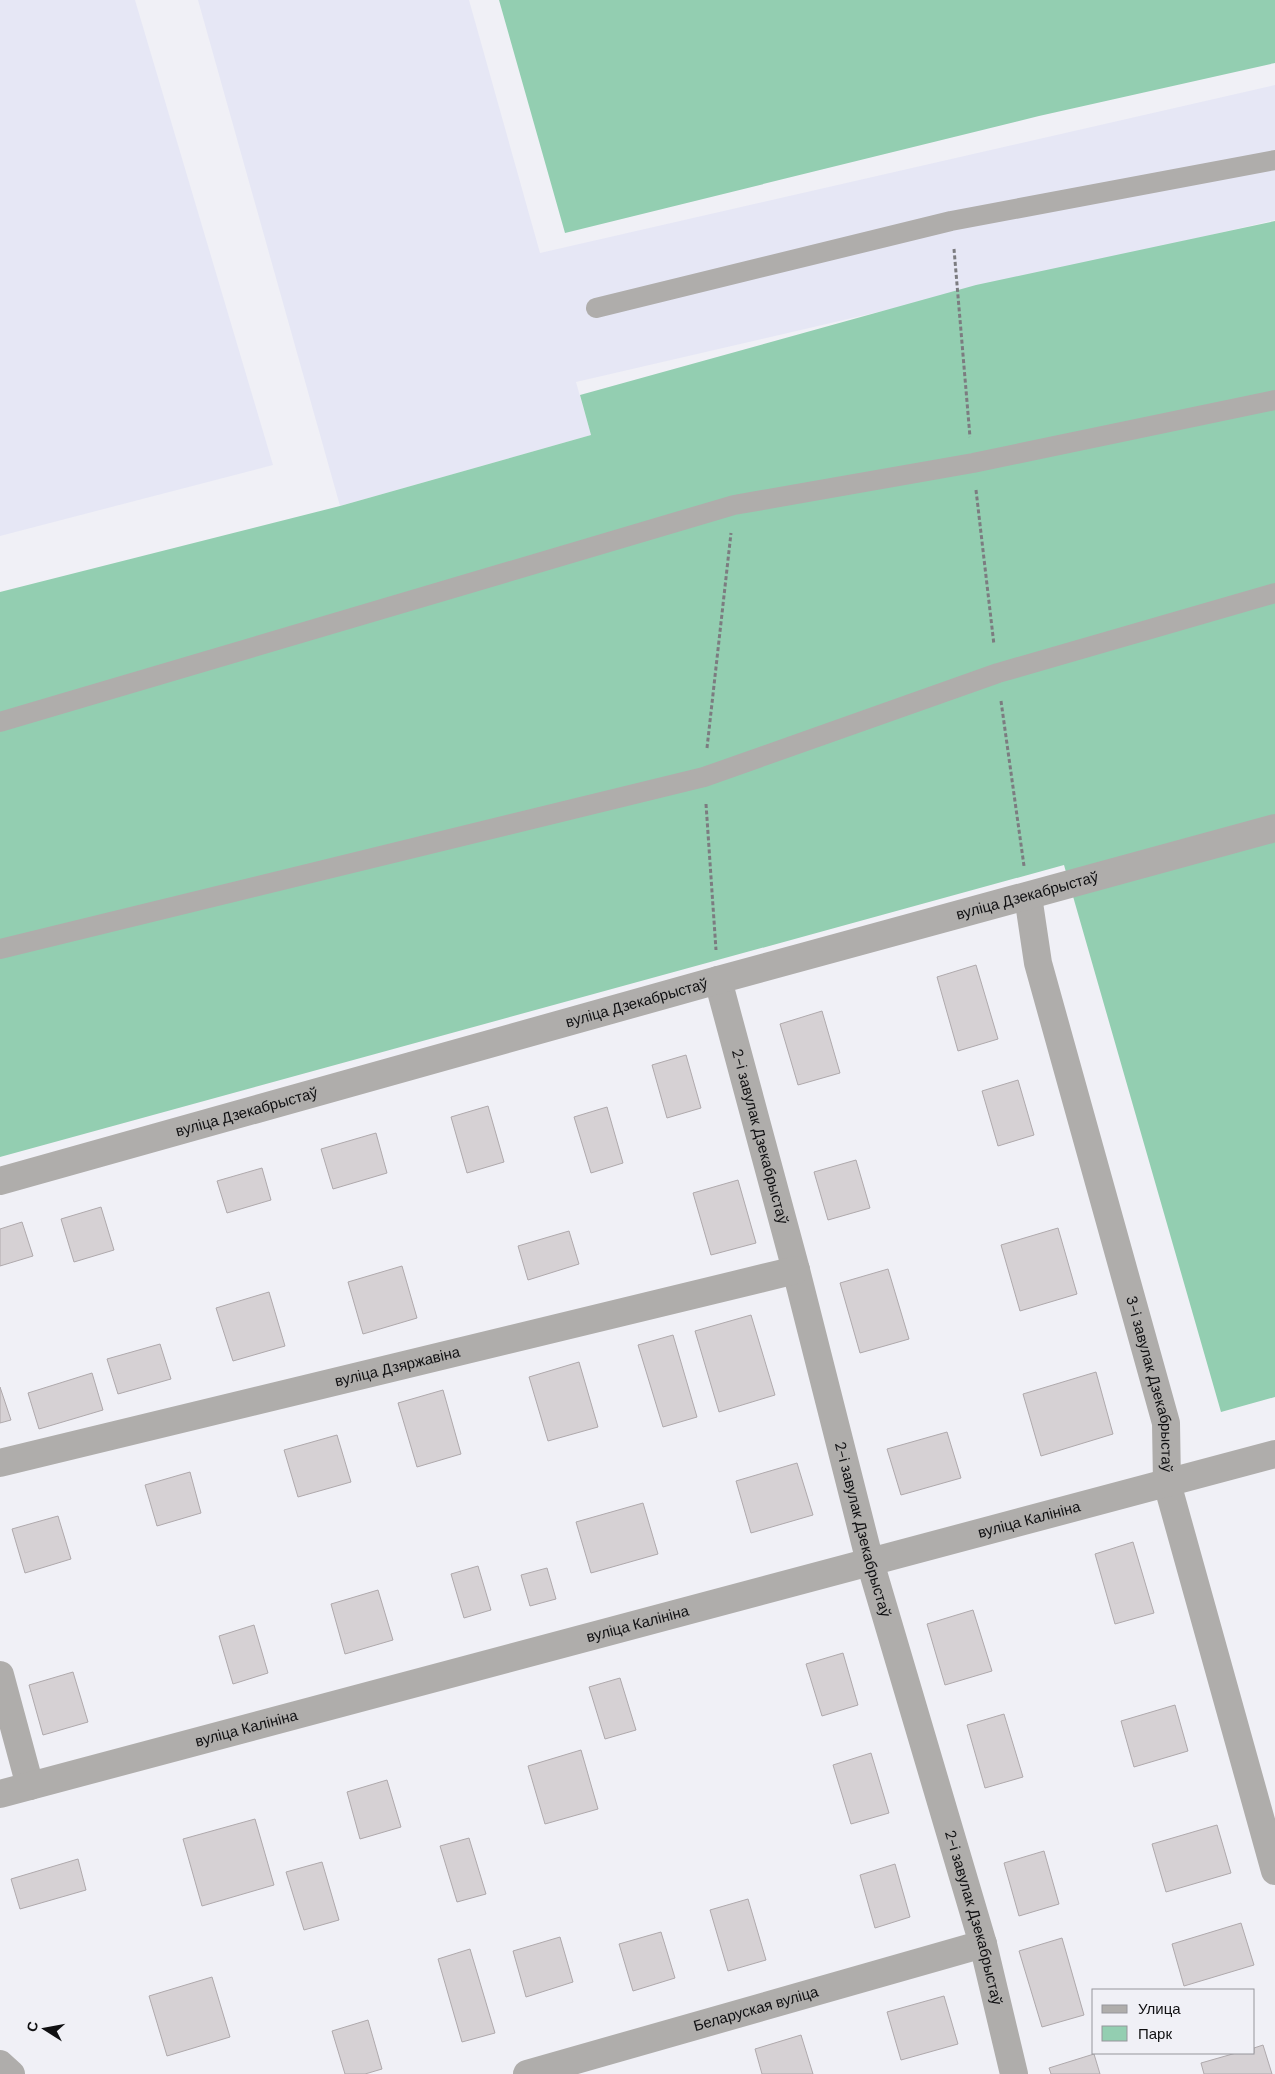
<svg xmlns="http://www.w3.org/2000/svg" width="1275" height="2074" viewBox="0 0 1275 2074" font-family="'DM Sans',sans-serif">
	<style>
		.built { fill: #e6e7f5 }
		.green { fill: #93ceb1 }
		.building { fill: #d6d1d4; stroke: #afa9ac }
		.lines { fill: none; stroke-linecap: round; stroke-linejoin: round }
		.path { stroke: #7c7c80; stroke-width: 3; stroke-dasharray: 4 2.5; stroke-linecap: butt }
		.service { stroke: #afadab; stroke-width: 20 }
		.minor { stroke: #afadab; stroke-width: 28 }
		.tertiary { stroke: #afadab; stroke-width: 28 }
		.labels { text-anchor: middle; dominant-baseline: central; stroke-width: 4.5; stroke-linejoin: round; paint-order: stroke }
		.street-label { font-size: 15px; fill: #101012; stroke: #f0f0f6 }
	</style>
	<rect width="100%" height="100%" fill="#f0f0f6"/>
	<!-- built -->
	<g class="built">
		<path d="M0,0H135L273,465L0,536Z"/>
		<path d="M198,0H469L540,253L1275,85V220L576,382L591,435L340,506Z"/>
	</g>
	<!-- green -->
	<g class="green">
		<path d="M499,0H1275V63L1039,116L565,233Z"/>
		<path d="M1275,221V1397L1221,1412L1064,865L0,1157V592L340,506L591,435L580,395L976,285Z"/>
	</g>
	<!-- building -->
	<g class="building">
		<path d="M976,965L998,1039L958,1051L937,977Z"/>
		<path d="M822,1011L840,1073L798,1085L780,1024Z"/>
		<path d="M686,1055L701,1108L667,1118L652,1065Z"/>
		<path d="M1018,1080L1034,1135L998,1146L982,1091Z"/>
		<path d="M488,1106L504,1162L467,1173L451,1117Z"/>
		<path d="M607,1107L623,1163L591,1173L574,1117Z"/>
		<path d="M376,1133L387,1173L333,1189L321,1149Z"/>
		<path d="M856,1160L870,1208L828,1220L814,1172Z"/>
		<path d="M262,1168L271,1200L227,1213L217,1181Z"/>
		<path d="M738,1180L756,1243L711,1255L693,1193Z"/>
		<path d="M101,1207L114,1250L74,1262L61,1219Z"/>
		<path d="M22,1222L33,1256L0,1266V1229Z"/>
		<path d="M1058,1228L1077,1294L1020,1311L1001,1245Z"/>
		<path d="M569,1231L579,1264L528,1280L518,1246Z"/>
		<path d="M402,1266L417,1318L363,1334L348,1282Z"/>
		<path d="M888,1269L909,1339L860,1353L840,1283Z"/>
		<path d="M269,1292L285,1346L233,1361L216,1308Z"/>
		<path d="M751,1315L775,1395L719,1412L695,1331Z"/>
		<path d="M673,1335L697,1417L663,1427L638,1345Z"/>
		<path d="M160,1344L171,1379L118,1394L107,1359Z"/>
		<path d="M579,1362L598,1427L548,1441L529,1377Z"/>
		<path d="M1096,1372L1113,1434L1041,1456L1023,1394Z"/>
		<path d="M92,1373L103,1410L39,1429L28,1393Z"/>
		<path d="M0,1387L11,1420L0,1423Z"/>
		<path d="M443,1390L461,1454L417,1467L398,1403Z"/>
		<path d="M947,1432L961,1478L901,1495L887,1449Z"/>
		<path d="M337,1435L351,1482L298,1497L284,1450Z"/>
		<path d="M797,1463L813,1515L751,1533L736,1481Z"/>
		<path d="M190,1472L201,1513L157,1526L145,1485Z"/>
		<path d="M643,1503L658,1554L591,1573L576,1522Z"/>
		<path d="M58,1516L71,1559L25,1573L12,1529Z"/>
		<path d="M1133,1542L1154,1613L1115,1624L1095,1554Z"/>
		<path d="M478,1566L491,1610L464,1618L451,1574Z"/>
		<path d="M547,1568L556,1599L530,1606L521,1575Z"/>
		<path d="M378,1590L393,1640L345,1654L331,1604Z"/>
		<path d="M973,1610L992,1671L945,1685L927,1624Z"/>
		<path d="M254,1625L268,1673L233,1684L219,1636Z"/>
		<path d="M843,1653L858,1705L822,1716L806,1664Z"/>
		<path d="M73,1672L88,1722L43,1735L29,1685Z"/>
		<path d="M620,1678L636,1730L605,1739L589,1687Z"/>
		<path d="M1175,1705L1188,1751L1134,1767L1121,1721Z"/>
		<path d="M1004,1714L1023,1777L985,1788L967,1725Z"/>
		<path d="M581,1750L598,1809L545,1824L528,1766Z"/>
		<path d="M871,1753L889,1813L851,1824L833,1765Z"/>
		<path d="M387,1780L401,1827L360,1839L347,1792Z"/>
		<path d="M255,1819L274,1885L202,1906L183,1839Z"/>
		<path d="M1217,1825L1231,1873L1166,1892L1152,1844Z"/>
		<path d="M469,1838L486,1894L457,1902L440,1846Z"/>
		<path d="M1044,1851L1059,1904L1019,1916L1004,1863Z"/>
		<path d="M78,1859L86,1890L20,1909L11,1879Z"/>
		<path d="M322,1862L339,1920L304,1930L286,1872Z"/>
		<path d="M895,1864L910,1917L875,1928L860,1875Z"/>
		<path d="M748,1899L766,1960L728,1971L710,1910Z"/>
		<path d="M1241,1923L1254,1965L1184,1986L1172,1944Z"/>
		<path d="M661,1932L675,1978L633,1991L619,1944Z"/>
		<path d="M560,1937L573,1982L526,1997L513,1951Z"/>
		<path d="M1062,1938L1084,2015L1042,2027L1019,1951Z"/>
		<path d="M470,1949L495,2033L462,2042L438,1959Z"/>
		<path d="M212,1977L230,2037L167,2056L149,1996Z"/>
		<path d="M944,1996L958,2044L901,2060L887,2012Z"/>
		<path d="M368,2020L382,2069L365,2074H345L332,2031Z"/>
		<path d="M801,2035L813,2074H762L755,2049Z"/>
		<path d="M1263,2045L1272,2074H1204L1201,2063L1236,2053H1254V2048Z"/>
		<path d="M1094,2054L1100,2074H1051L1049,2068Z"/>
	</g>
	<g class="lines">
		<!-- path -->
		<g class="path">
			<path d="M954,249L970,437"/>
			<path d="M976,490L994,645"/>
			<path d="M1001,701L1024,866"/>
			<path d="M707,748L731,533"/>
			<path d="M706,804L716,950"/>
		</g>
		<!-- service -->
		<g class="service">
			<path d="M596,308L951,221L1275,160"/>
			<path d="M0,722L734,505L973,463L1275,400"/>
			<path d="M0,949L704,777L998,673L1275,593"/>
		</g>
		<!-- minor -->
		<g class="minor">
			<path id="s1" d="M1028,896L1038,963L1166,1423L1167,1483L1275,1871"/>
			<path id="s2" d="M718,980L796,1270L870,1562L983,1944L1014,2074"/>
			<path id="s3" d="M0,1181L718,980L1275,828"/>
			<path id="s4" d="M0,1463L796,1270"/>
			<path d="M0,1675L30,1786"/>
			<path id="s5" d="M0,1794L1275,1454"/>
			<path id="s6" d="M527,2074L983,1944"/>
		</g>
		<!-- tertiary -->
		<path class="tertiary" d="M0,2064L11,2074"/>
	</g>
	<g class="labels">
		<!-- street labels -->
		<g class="street-label">
			<text stroke="none"><textPath href="#s3" startOffset="1066">вуліца Дзекабрыстаў</textPath></text>
			<text stroke="none"><textPath href="#s3" startOffset="661">вуліца Дзекабрыстаў</textPath></text>
			<text stroke="none"><textPath href="#s3" startOffset="256">вуліца Дзекабрыстаў</textPath></text>
			<text stroke="none"><textPath href="#s2" startOffset="162">2-і завулак Дзекабрыстаў</textPath></text>
			<text stroke="none"><textPath href="#s4" startOffset="409">вуліца Дзяржавіна</textPath></text>
			<text stroke="none"><textPath href="#s1" startOffset="504">3-і завулак Дзекабрыстаў</textPath></text>
			<text stroke="none"><textPath href="#s5" startOffset="1065">вуліца Калініна</textPath></text>
			<text stroke="none"><textPath href="#s2" startOffset="568">2-і завулак Дзекабрыстаў</textPath></text>
			<text stroke="none"><textPath href="#s5" startOffset="660">вуліца Калініна</textPath></text>
			<text stroke="none"><textPath href="#s5" startOffset="255">вуліца Калініна</textPath></text>
			<text stroke="none"><textPath href="#s2" startOffset="972">2-і завулак Дзекабрыстаў</textPath></text>
			<text stroke="none"><textPath href="#s6" startOffset="238">Беларуская вуліца</textPath></text>
		</g>
	</g>
	<!-- legend -->
	<rect x="1092" y="1989" width="162" height="65" fill="#f0f0f6" stroke="#96969b"/>
	<rect x="1102" y="2005" width="25" height="8" fill="#afadab" stroke="#96969b"/>
	<text x="1138" y="2014" font-size="15" fill="#101012">Улица</text>
	<rect x="1102" y="2026" width="25" height="15" fill="#93ceb1" stroke="#96969b"/>
	<text x="1138" y="2039" font-size="15" fill="#101012">Парк</text>
	<!-- north arrow -->
	<g transform="translate(45 2029) rotate(281)" stroke="#f0f0f6" stroke-width="4" paint-order="stroke">
	<path d="M0-4L9 19L0 12L-9 19Z" fill="#101012"/>
	<text y="-8" font-size="14" font-weight="bold" text-anchor="middle" fill="#101012">С</text>
	</g>
</svg>
